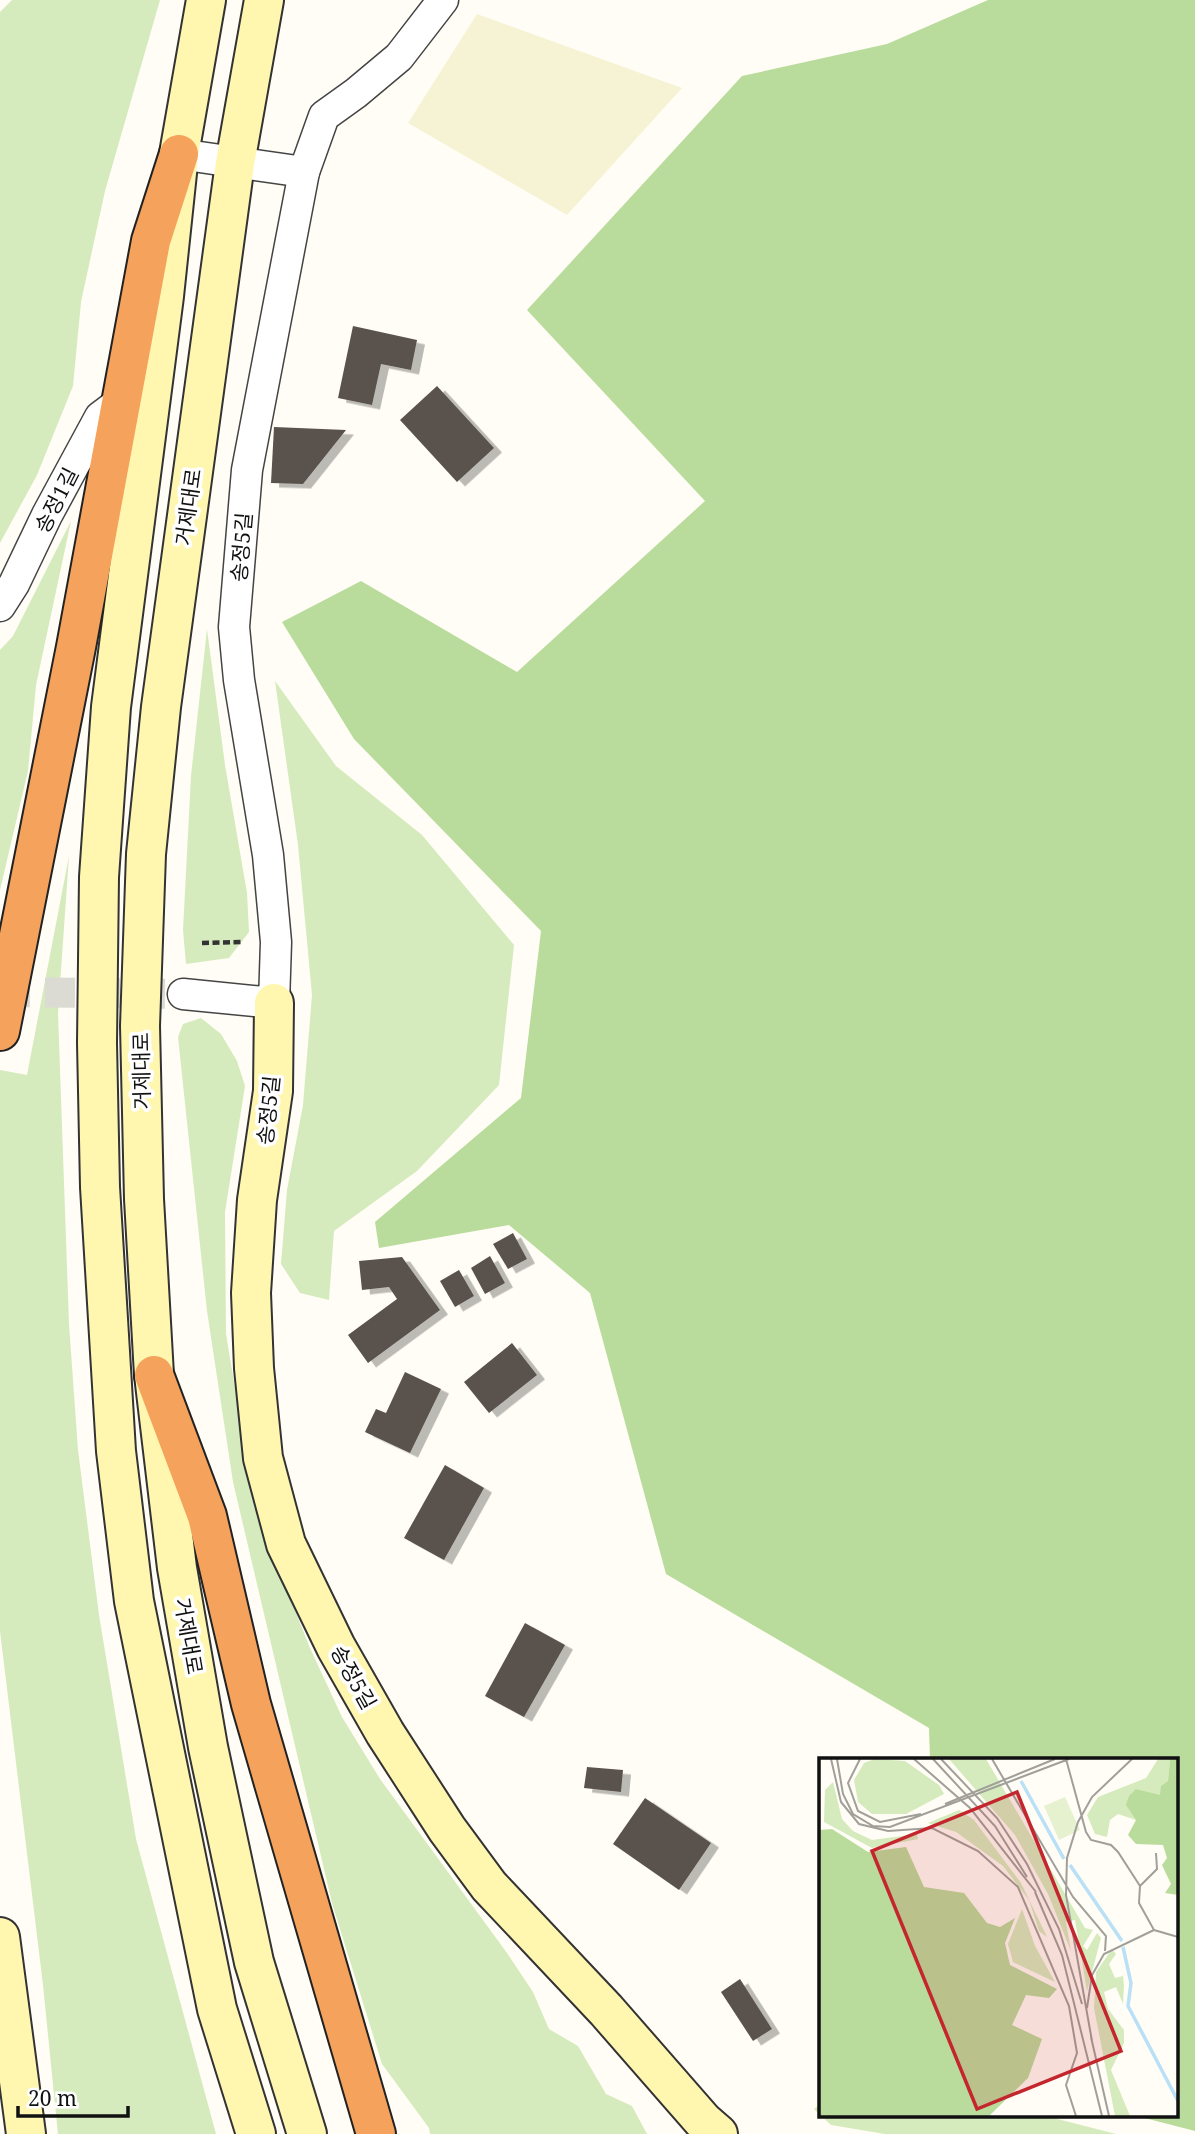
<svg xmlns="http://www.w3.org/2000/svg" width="1195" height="2134" viewBox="0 0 1195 2134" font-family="'Noto Serif','Noto Sans KR',serif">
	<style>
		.farmland { fill: #f6f3d4 }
		.green { fill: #d5ebbd }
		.forest { fill: #b9dc9c }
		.building { fill: #5a524d; filter: url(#shadow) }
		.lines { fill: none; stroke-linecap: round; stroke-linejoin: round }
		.street-tunnel { stroke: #dbdad3; stroke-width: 30; stroke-dasharray: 30 15; stroke-linecap: butt }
		.street-casing { stroke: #444; stroke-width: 33 }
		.secondary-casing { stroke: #333; stroke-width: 42 }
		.highway-casing { stroke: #222; stroke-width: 42 }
		.path { stroke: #333; stroke-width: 4.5; stroke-dasharray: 7 3.5; stroke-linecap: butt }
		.street { stroke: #fff; stroke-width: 30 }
		.secondary { stroke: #fff6b0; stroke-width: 38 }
		.highway { stroke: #f5a25d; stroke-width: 38 }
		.labels { text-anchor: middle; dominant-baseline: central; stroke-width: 7; stroke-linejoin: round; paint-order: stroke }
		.street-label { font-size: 21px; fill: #111; stroke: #fff }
		.inset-river { fill: none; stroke: #b9e0f7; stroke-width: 3.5 }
		.inset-road { fill: none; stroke: #a09f9a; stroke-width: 2 }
		.view { fill: #c4262e; fill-opacity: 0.15; stroke: #c4262e; stroke-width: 3.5 }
		.inset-edge { fill: none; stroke: #111; stroke-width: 3.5 }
	</style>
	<defs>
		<filter id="shadow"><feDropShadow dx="8" dy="4.5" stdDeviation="0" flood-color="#0004"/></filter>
	</defs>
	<rect width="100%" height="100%" fill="#fffdf5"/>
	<!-- farmland -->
	<path class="farmland" d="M477,14L682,88L567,215L408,123Z"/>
	<!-- green -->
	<g class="green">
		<path d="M12,0H160L105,191L81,302L73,386L37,475L0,543V12Z"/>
		<path d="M71,521L36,685L28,771L0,890V650L13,636Z"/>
		<path d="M207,629L225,765L247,893L249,932L229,958L186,964L183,930L191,776Z"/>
		<path d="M275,681L336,766L422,835L514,945L499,1085L417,1171L334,1231L329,1300L300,1293L281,1264L287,1190L303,1105L312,995L298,845Z"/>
		<path d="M69,856L58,1013L69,1324L78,1450L99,1615L136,1839L216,2134H58L43,1985L0,1631V1070L27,1075Z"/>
		<path d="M201,1018L221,1034L237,1061L245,1086L225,1212L226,1334L243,1436L276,1563L310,1648L342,1717L380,1779L507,1953L533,1992L549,2029L578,2046L606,2094L632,2106L647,2134H430L429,2128L382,2064L332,1903L233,1482L207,1311L178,1037L183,1024Z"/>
		<path d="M820,2104V2115H1042L1116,2134H885L831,2125L814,2109Z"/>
	</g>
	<!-- forest -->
	<path class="forest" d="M988,0H1195V2131L1133,2115H1176V1759H930L929,1728L666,1574L590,1293L509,1225L379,1248L375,1222L521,1098L541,931L354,739L282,622L361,581L517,672L705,501L527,310L742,76L887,44Z"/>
	<!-- building -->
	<g class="building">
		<path d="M353,326L417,340L411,370L381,364L372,405L338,398Z"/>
		<path d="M437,386L494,448L457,482L400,420Z"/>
		<path d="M274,427L346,430L303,484L271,483Z"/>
		<path d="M513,1233L527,1259L508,1269L493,1244Z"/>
		<path d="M490,1256L505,1283L485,1294L471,1268Z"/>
		<path d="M402,1257L440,1310L368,1363L348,1335L397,1299L389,1287L362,1290L359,1261Z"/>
		<path d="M459,1270L474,1296L455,1307L440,1281Z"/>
		<path d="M512,1343L537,1375L489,1413L464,1382Z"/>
		<path d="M405,1372L441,1389L410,1453L365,1432L376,1409L386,1413Z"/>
		<path d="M445,1465L484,1488L444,1560L404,1538Z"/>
		<path d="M525,1623L565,1645L524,1717L485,1696Z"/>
		<path d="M587,1767L623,1770L621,1792L584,1788Z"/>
		<path d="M645,1798L711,1843L679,1890L613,1844Z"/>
		<path d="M740,1979L772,2029L753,2041L721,1992Z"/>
	</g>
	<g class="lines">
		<!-- street-tunnel -->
		<path class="street-tunnel" d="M0,992L183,994"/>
		<defs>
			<g id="street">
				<path d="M179,154L304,172"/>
				<path d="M0,606L14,584L47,515L100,417L120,402"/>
				<path d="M183,994L274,1003L276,942L268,855L239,680L234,627L247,470L304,172L324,116L356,93L399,57L443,0"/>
			</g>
			<g id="secondary">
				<path d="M206,0L179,154L164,296L111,707L99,877L97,1043L100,1187L116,1451L134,1601L217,2009L256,2134"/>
				<path d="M264,0L235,163L161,707L146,854L140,1026L144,1199L154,1375L177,1568L208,1747L254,1962L307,2134"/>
				<path d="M274,1003L273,1091L257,1200L251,1293L254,1368L263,1458L286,1544L336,1647L385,1733L447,1829L489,1886L606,2010L703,2121L718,2134"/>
				<path d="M0,1937L26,2134"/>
			</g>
			<g id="highway">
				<path d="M0,1031L76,647L151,241L179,154"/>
				<path d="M154,1375L207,1516L251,1704L376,2134"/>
			</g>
		</defs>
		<!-- street casing -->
		<use href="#street" class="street-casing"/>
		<!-- secondary casing -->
		<use href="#secondary" class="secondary-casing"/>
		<!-- highway casing -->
		<use href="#highway" class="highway-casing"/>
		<!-- path -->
		<path class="path" d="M202,943L243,942"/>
		<!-- street -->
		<use href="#street" class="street"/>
		<!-- secondary -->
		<use href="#secondary" class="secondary"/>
		<!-- highway -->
		<use href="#highway" class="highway"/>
	</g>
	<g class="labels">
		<!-- street labels -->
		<g class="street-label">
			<text transform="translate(56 500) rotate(-63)">송정1길</text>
			<text transform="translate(188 507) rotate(-82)">거제대로</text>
			<text transform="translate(241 547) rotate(-85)">송정5길</text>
			<text transform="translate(141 1071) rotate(-91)">거제대로</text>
			<text transform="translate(268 1110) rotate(-84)">송정5길</text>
			<text transform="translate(189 1636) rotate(80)">거제대로</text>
			<text transform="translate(354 1677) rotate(61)">송정5길</text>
		</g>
	</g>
	<!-- overview -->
	<g transform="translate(819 1758)">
		<rect width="359" height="359" fill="#fffdf5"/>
		<path d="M56,1L86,3L120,27L125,36L87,56H53L39,44L35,22L45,5ZM130,1H167L266,170L274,172L264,188L268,192L278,175L282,180L268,233L256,162L247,164L252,193L229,136L196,77ZM339,1H351L349,23L342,38L317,31V62L299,56L291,62L288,79L276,76L268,57L279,39L327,20ZM14,24L23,61L34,73L53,82L98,76L99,81L53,90L5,64L6,32ZM140,52L155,62L202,125L228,179L220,173L210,142L184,108L137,74L109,65ZM203,151L216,188L236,224L194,204L189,186ZM293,191L297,196L290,206L296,220L304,218L305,228L304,246L297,229L285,234L289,251L305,272V285L292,312L311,358H296L275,250L277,214Z" fill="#d5ebbd"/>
		<path d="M351,1H359V137L346,135L352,126L343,107L348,100L344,87L317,86L309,77L317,62L307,47L310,38L317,31L341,37L342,28L349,23ZM13,71L49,94L87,89L105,129L145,135L168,165L181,169L196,160L186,185L191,207L238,231L230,240L207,237L193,267L223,281L209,320L170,358H0V72Z" fill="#b9dc9c"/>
		<path d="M246,39L261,72L240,82L225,48Z" fill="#e6f2cf"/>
		<path class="inset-river" d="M202,23L245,101M251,107L303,183M304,189L312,225L309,248L359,343"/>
		<path class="inset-road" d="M12,1L22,44L40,66L69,73L113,70L159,93L199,129L250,248L258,295L247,327L257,358M18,1L24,36L34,56L54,68L71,69L250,1M41,1L29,25L39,53L61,64L102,56M95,1L151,50L217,134M114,1L176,68L208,119M122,1L178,60L208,106L240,171L263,246M173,1L254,139L287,178L286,193M247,1L267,74L272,82L292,87L299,94L321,128L320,145L335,172L285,196L273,217L268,250M126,46L236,1M321,128L338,111L337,95M216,134L243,197L283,358M335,172L359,179M272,279L290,358M273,283L247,137L248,100L259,64L273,39L313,1"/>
		<path class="view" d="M198,34L302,293L158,351L53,93Z"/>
		<rect width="359" height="359" class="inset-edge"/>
	</g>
	<!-- scale -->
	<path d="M18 2106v10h110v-10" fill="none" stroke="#111111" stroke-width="3.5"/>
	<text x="28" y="2106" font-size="21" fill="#111111" stroke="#ffffff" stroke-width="5" paint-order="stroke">20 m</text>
</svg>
